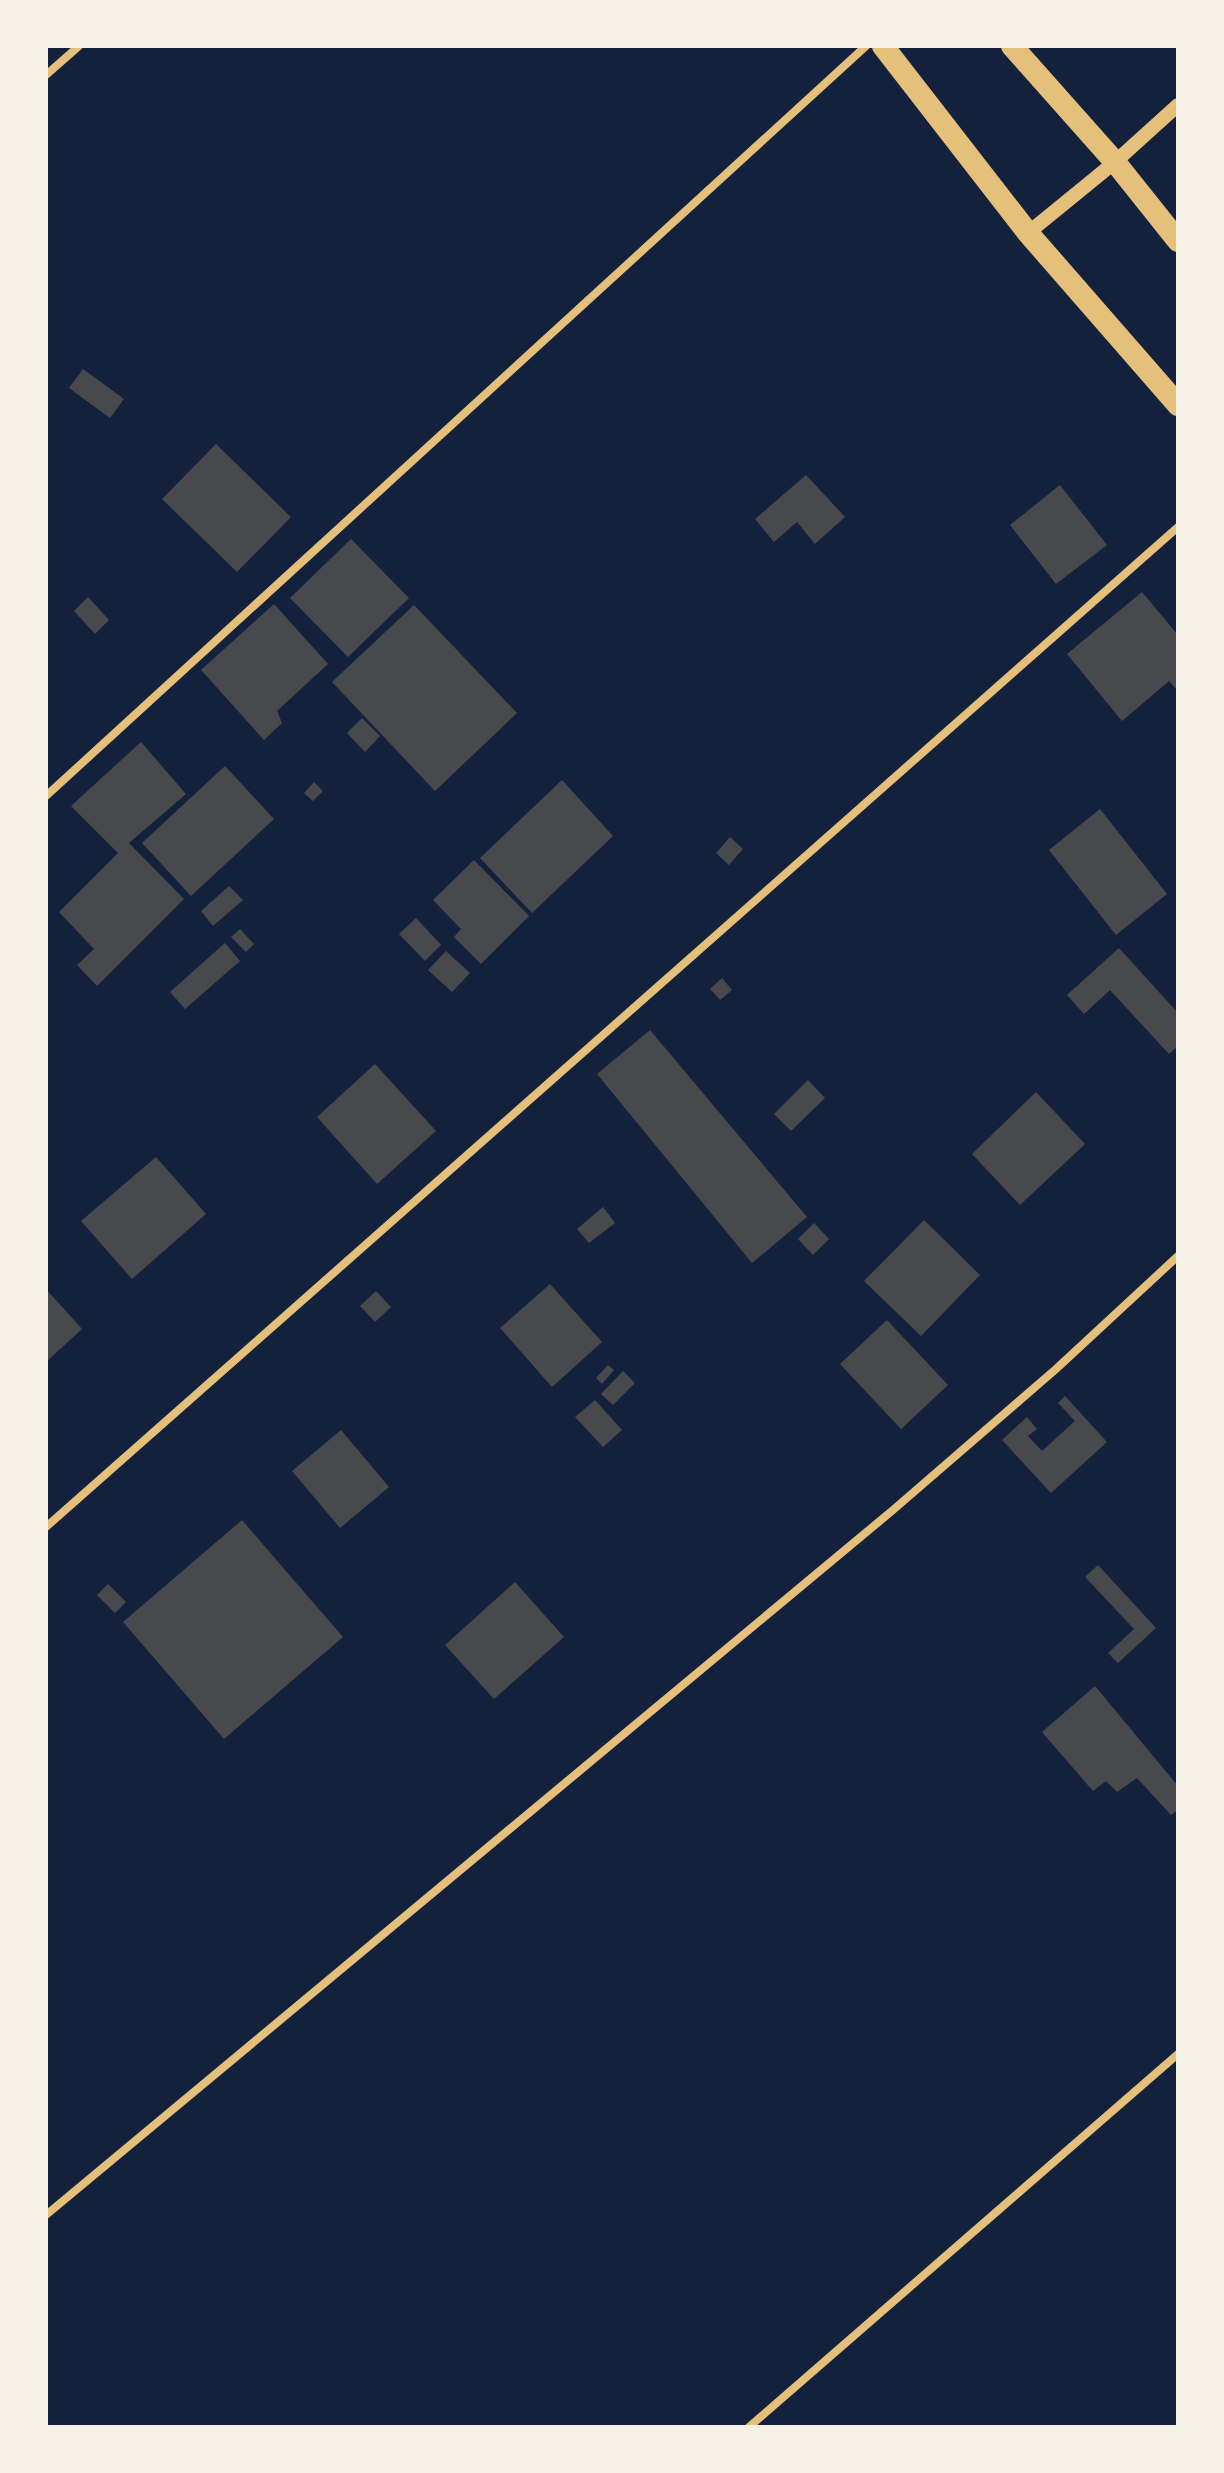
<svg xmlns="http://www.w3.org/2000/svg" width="1224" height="2473" viewBox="0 0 1224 2473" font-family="Roboto,sans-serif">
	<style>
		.building { fill: #48494c }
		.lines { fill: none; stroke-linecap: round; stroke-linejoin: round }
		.minor { stroke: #e5c07b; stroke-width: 8 }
		.tertiary { stroke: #e5c07b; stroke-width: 14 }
		.trunk { stroke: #e5c07b; stroke-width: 22 }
	</style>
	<rect width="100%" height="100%" fill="#14213d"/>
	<!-- building -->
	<g class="building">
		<path d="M83,369L124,399L110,418L69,388Z"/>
		<path d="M216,444L291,517L237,572L162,499Z"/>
		<path d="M806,475L845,517L815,544L797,522L774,542L755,519Z"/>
		<path d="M1060,485L1107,545L1056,584L1010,525Z"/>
		<path d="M351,539L409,598L348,657L290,598Z"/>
		<path d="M1142,592L1178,635V691L1169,681L1122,721L1067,654Z"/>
		<path d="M88,597L109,620L95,634L74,611Z"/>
		<path d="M274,604L328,664L277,711L282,723L264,740L201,670Z"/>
		<path d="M414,605L517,713L435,791L332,682Z"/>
		<path d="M362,718L380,736L365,752L347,733Z"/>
		<path d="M141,742L186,794L129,843L184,899L97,986L77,965L94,949L59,912L118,853L71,806Z"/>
		<path d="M225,766L274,819L191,896L142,843Z"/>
		<path d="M562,780L613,836L532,913L480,858Z"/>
		<path d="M314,782L323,791L313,801L304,793Z"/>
		<path d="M1100,809L1167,894L1116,935L1049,850Z"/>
		<path d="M730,837L743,849L729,865L716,853Z"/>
		<path d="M474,860L529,916L481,964L454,937L461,929L433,900Z"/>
		<path d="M229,886L243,900L213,926L201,911Z"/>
		<path d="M416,918L441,945L425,961L399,934Z"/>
		<path d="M240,929L254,944L246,952L231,937Z"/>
		<path d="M225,943L240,961L185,1009L170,992Z"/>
		<path d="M1119,948L1178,1013V1046L1169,1054L1110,990L1084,1014L1067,995Z"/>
		<path d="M446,951L470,973L452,992L428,970Z"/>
		<path d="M722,978L732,990L720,1000L710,989Z"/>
		<path d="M650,1030L807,1217L752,1263L597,1074Z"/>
		<path d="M375,1064L436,1131L377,1184L317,1117Z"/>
		<path d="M808,1080L825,1098L791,1131L774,1114Z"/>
		<path d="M1036,1092L1085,1144L1020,1205L972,1154Z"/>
		<path d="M156,1157L206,1214L132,1279L81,1221Z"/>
		<path d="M603,1207L615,1223L589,1243L577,1229Z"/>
		<path d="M924,1220L980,1275L921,1336L864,1281Z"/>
		<path d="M814,1223L829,1239L813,1255L798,1239Z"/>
		<path d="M550,1284L602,1342L552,1387L500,1328Z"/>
		<path d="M46,1289L82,1329L46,1362Z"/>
		<path d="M376,1291L391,1307L375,1322L360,1306Z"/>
		<path d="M887,1320L948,1385L901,1429L840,1364Z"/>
		<path d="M608,1365L614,1370L602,1384L596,1378Z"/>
		<path d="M623,1371L635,1383L613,1405L601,1394Z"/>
		<path d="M1065,1396L1107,1442L1051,1493L1002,1440L1027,1417L1037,1429L1028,1436L1042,1451L1075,1421L1058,1403Z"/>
		<path d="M595,1400L622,1430L603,1447L575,1417Z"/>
		<path d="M341,1430L389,1487L340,1528L292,1471Z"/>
		<path d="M242,1520L343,1637L224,1739L123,1622Z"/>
		<path d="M1098,1565L1156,1628L1118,1663L1108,1653L1134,1629L1085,1577Z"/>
		<path d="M515,1582L564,1637L494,1699L445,1645Z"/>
		<path d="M108,1584L126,1602L115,1613L97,1595Z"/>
		<path d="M1095,1686L1178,1786V1810L1171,1815L1137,1778L1117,1792L1106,1781L1093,1791L1042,1732Z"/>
	</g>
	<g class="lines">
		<!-- minor -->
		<g class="minor">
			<path d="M46,75L79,46"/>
			<path d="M46,796L866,46"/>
			<path d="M46,1527L1178,527"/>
			<path d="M46,2215L893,1510L1056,1369L1178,1256"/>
			<path d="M749,2427L1178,2054"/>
		</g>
		<!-- tertiary -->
		<path class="tertiary" d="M1028,233L1115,162L1178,105"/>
		<!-- trunk -->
		<g class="trunk">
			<path d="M883,46L1028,233L1178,405"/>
			<path d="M1012,46L1115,162L1178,241"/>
		</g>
	</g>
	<!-- border -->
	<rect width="1224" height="2473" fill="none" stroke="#f6f1e7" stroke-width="96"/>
</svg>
